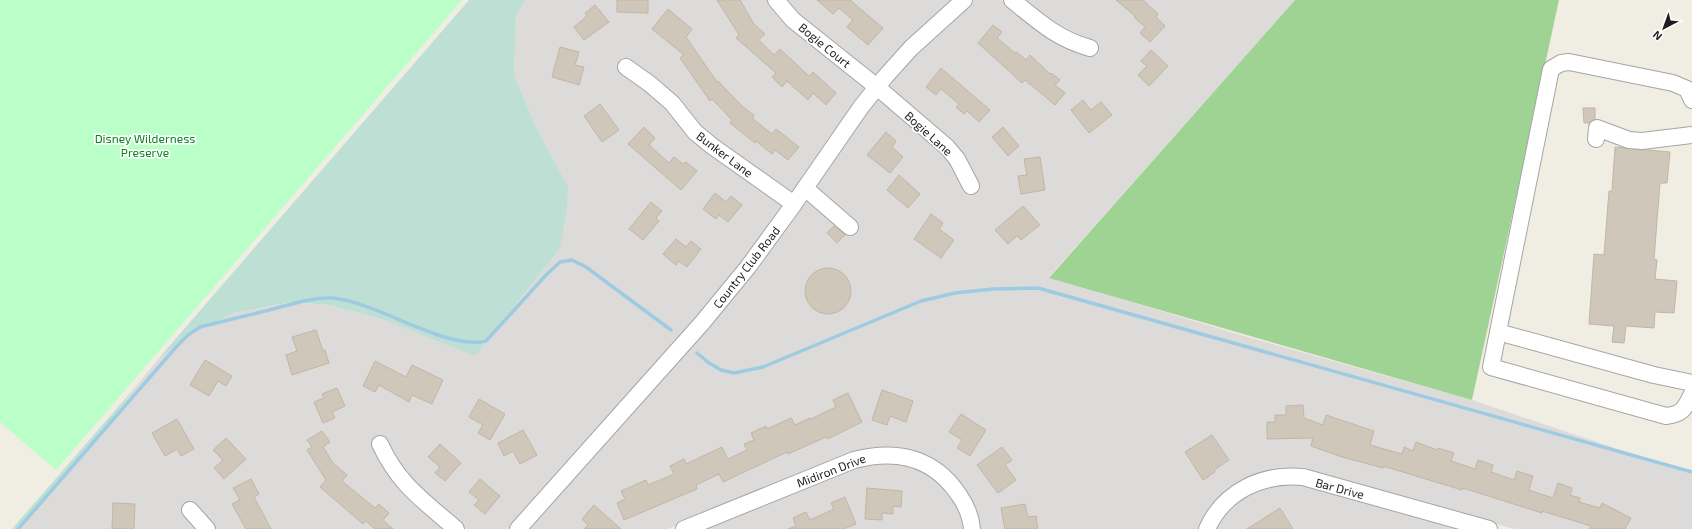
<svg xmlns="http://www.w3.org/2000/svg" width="1692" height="529" viewBox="0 0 1692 529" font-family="'Exo 2',sans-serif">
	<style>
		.residential { fill: #dcdbda }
		.forest { fill: #9fd393 }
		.wetland { fill: #bee0d4 }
		.park { fill: #bbffc8 }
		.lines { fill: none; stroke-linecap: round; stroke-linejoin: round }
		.stream { stroke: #9ecbe2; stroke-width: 3.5 }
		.building { fill: #d0c7bb; stroke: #c3b5a3 }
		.minor-casing { stroke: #a5a5a5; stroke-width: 18 }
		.minor { stroke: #fff; stroke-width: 16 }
		.labels { text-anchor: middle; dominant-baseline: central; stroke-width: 3.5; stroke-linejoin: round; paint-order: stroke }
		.street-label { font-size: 12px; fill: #1e1e1e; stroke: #fff }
		.park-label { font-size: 12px; fill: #01871b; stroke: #fff }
	</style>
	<rect width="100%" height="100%" fill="#f0ede2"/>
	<!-- residential -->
	<g class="residential">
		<path d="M526,0H768L775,10L788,25L868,88L793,195L716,141L700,127L654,78L625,58L617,69L645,89L667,108L690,136L785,206L743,263L684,335L510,529H467L412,481L395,459L383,435L372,442L384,467L402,491L445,529H215L191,500L181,510L198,529H17L113,418L138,384L159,358L192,333L234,313L291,302L329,305L385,320L568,186L537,129L514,75L516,15Z"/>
		<path d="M784,0H955L876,77L798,15Z"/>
		<path d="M974,0H1001L1044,36L1057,44L1093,56L1098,43L1065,32L1023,0H1295L1049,277L1234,333L1472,400L1692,474V529H1514L1455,512L1282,470L1200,529H979L969,497L958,481L946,469L922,454L897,448H878L852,454L668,529H527L877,96L942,152L959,176L967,195L979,189L971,168L963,155L886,85L944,25Z"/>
		<path d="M871,462L909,465L937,479L957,505L966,529H701L856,466Z"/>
		<path d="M1301,484L1465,529H1214L1222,516L1243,496L1271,485Z"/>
	</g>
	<!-- forest -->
	<path class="forest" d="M1295,0H1559L1472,400L1049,278Z"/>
	<!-- wetland -->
	<g class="wetland">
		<path d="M469,0H526L516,15L514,75L537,129L568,186L567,209L560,248L475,356L385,320L329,305L291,302L234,313L192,333L159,358Z"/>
		<path d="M138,384L113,418L17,529H12Z"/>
	</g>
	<!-- park -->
	<path class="park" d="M0,0H462L56,470L0,422Z"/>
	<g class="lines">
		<!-- stream -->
		<g class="stream">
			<path d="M697,353L709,363L721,370L734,373L763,367L921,301L955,293L993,289L1038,288L1692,472"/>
			<path d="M18,529L177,346L188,335L200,327C224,321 249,315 273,309C292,304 313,297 333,298C377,302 447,351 486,341L546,275L560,262L572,260L586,267L671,330"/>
		</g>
	</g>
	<!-- building -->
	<g class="building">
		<path d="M617,0H648V13L617,12Z"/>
		<path d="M717,0H740L754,24L765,34L759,40L774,55L780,49L809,76L813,72L836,93L826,105L813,93L808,100L787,81L782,87L772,77L776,73L736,38L739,35Z"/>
		<path d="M817,0H850L883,28L868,45L847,27L853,20L839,8L833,14Z"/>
		<path d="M1116,0H1143L1158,14L1156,17L1165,26L1150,42L1140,33L1145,27L1134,17L1135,16Z"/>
		<path d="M595,5L609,22L584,40L574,27L587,16L585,13Z"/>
		<path d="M668,9L692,29L686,37L717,82L718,81L743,107L754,115L752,118L772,134L776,129L799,147L788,160L775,150L772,154L756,141L755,143L730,123L732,120L712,99L710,101L680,58L684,55L652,29Z"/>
		<path d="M993,25L1002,32L997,38L1015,53L1017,52L1026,60L1030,55L1050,74L1051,73L1060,80L1055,85L1065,93L1055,105L1025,80L1022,83L978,43Z"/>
		<path d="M560,47L579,52L575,65L584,67L579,85L552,77Z"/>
		<path d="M1151,50L1168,66L1149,86L1138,75L1147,66L1141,61Z"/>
		<path d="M941,68L990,110L979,122L967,111L964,114L956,107L959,104L941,89L936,95L926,87Z"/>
		<path d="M1083,100L1091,110L1101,102L1112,115L1089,133L1071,110Z"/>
		<path d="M600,104L619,130L602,142L584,116Z"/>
		<path d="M1583,108H1595V119L1589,123H1584Z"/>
		<path d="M644,127L655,138L649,145L669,163L674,157L683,164L686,162L697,171L681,190L628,144Z"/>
		<path d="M1003,127L1019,146L1008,156L992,137Z"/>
		<path d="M886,132L896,141L892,147L903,157L890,173L867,155Z"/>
		<path d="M1615,147L1670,152L1667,183H1660L1654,259L1657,260L1655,279L1677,281L1674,313L1655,312L1654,328L1626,326L1624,343L1612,342L1614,326L1589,324L1594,254L1604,255L1609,191H1612Z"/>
		<path d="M1040,157L1045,190L1021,194L1018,176L1027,175L1024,159Z"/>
		<path d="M899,175L920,194L908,208L887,190Z"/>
		<path d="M715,193L726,202L731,196L742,205L728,222L719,215L716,219L703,209Z"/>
		<path d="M651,202L662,211L656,218L659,221L643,240L629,229Z"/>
		<path d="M1023,206L1040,225L1021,240L1017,236L1008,244L995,230Z"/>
		<path d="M931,214L943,223L939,229L954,240L941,258L914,239Z"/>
		<path d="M834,226L845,235L837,243L827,233Z"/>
		<path d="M676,239L686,247L691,241L701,249L687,267L679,261L676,265L663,254Z"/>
		<circle cx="828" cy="291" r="23"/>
		<path d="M316,330L323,351L325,350L329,363L292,375L286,355L297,351L292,337Z"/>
		<path d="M205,360L232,376L226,386L218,381L209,396L190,385Z"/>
		<path d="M375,361L406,377L412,365L443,380L432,404L412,395L409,402L379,385L375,392L363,386Z"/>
		<path d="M337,388L345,406L332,412L335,418L323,423L314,402L324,398L322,394Z"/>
		<path d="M882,390L913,401L906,422L890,416L887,425L872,420Z"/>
		<path d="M848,393L862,422L828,439L826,437L788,454L787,452L723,482L719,474L696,485L697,489L624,520L617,503L625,499L621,491L646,480L648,485L674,474L670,466L684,459L686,464L722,447L728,459L747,450L744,444L754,440L751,433L766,426L767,429L791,418L795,425L810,418L811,419L836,407L833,400Z"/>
		<path d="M479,399L505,414L490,440L478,433L483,425L469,417Z"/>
		<path d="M1303,405L1304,418L1323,425L1326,415L1374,431L1370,445L1402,454L1404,447L1413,451L1416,442L1437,450L1438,448L1454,453L1451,461L1475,469L1478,460L1493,465L1491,472L1514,480L1517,471L1533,476L1529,490L1553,498L1558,483L1572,488L1570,495L1580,498L1579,502L1600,508L1602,503L1631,518L1625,529H1589L1591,526L1542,511V513L1463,488L1462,490L1383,466V468L1342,457L1311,446L1313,438L1267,439V422H1275V415H1286V406Z"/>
		<path d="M961,414L986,430L970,456L957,448L962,440L949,432Z"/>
		<path d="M177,419L194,449L181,456L177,449L165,456L152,433Z"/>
		<path d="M523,430L537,455L520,464L513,451L504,456L498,443Z"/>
		<path d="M322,431L330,442L323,447L333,463L347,475L342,481L375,508L379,504L389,513L383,520L393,529H375L366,521L363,524L320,487L326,480L307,450L312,447L307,440Z"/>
		<path d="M1212,435L1229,460L1214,470L1215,472L1203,480L1185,452Z"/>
		<path d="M226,438L246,459L224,479L214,468L223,460L213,450Z"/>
		<path d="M440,444L461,463L445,481L435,473L440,467L428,457Z"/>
		<path d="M1002,447L1012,460L1005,465L1016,480L998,493L977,465Z"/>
		<path d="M251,479L259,494L254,497L271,529H246L232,504L240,500L233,488Z"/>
		<path d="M480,479L500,496L485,514L474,505L479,500L469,492Z"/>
		<path d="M867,488L902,491L901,507L893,506V514L882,513V520L865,519Z"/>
		<path d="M845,497L856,524L844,529H788L796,526L793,518L806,512L810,520L834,509L831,503Z"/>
		<path d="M113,503L135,504L134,529H112Z"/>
		<path d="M1025,504L1028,517L1036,516L1038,529H1005L1001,508Z"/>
		<path d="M594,505L621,529H584L588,525L582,519Z"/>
		<path d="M1280,508L1293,529H1247Z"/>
	</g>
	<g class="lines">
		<defs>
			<g id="minor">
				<path d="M776,0L793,20L877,87L947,147L957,159L971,186"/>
				<path d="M1012,0C1038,21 1057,39 1090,48"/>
				<path d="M626,67L650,84L672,103L695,132L712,146L794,204"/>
				<path d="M1692,100L1687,89L1673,83L1569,62L1561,63L1551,69L1498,332L1654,375L1692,383"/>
				<path d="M1596,139L1597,128L1629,140L1642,141L1692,135"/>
				<path d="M805,188L850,227"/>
				<path d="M1498,332L1491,367L1666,416C1683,414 1685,408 1692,394"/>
				<path d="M380,444C399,485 423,500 456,529"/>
				<path d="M190,510L207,529"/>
				<path d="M518,529L702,323L748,267L794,204L861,107L885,77L911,48L964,0"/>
				<path d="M684,529L854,460C896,449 934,457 959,495C966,505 971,517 972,529"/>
				<path d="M1207,529C1224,491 1263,473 1303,477L1489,529"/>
			</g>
		</defs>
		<!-- minor casing -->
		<use href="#minor" class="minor-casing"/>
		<!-- minor -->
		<use href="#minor" class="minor"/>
	</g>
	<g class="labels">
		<!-- street labels -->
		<g class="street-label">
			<text transform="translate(825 45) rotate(39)">Bogie Court</text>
			<text transform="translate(929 133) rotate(42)">Bogie Lane</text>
			<text transform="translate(725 154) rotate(37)">Bunker Lane</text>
			<text transform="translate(746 267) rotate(-52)">Country Club Road</text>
			<text transform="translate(831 470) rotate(-21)">Midiron Drive</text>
			<text transform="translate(1340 488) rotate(15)">Bar Drive</text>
		</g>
		<!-- park labels -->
		<g class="park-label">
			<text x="145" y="138">Disney Wilderness<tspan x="145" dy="14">Preserve</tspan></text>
		</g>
	</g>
	<!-- north arrow -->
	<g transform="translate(1664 28) rotate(221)" stroke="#ffffff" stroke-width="3" paint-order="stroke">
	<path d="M0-3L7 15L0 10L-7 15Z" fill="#1e1e1e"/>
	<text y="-6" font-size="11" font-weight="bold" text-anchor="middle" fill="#1e1e1e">N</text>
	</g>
</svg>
